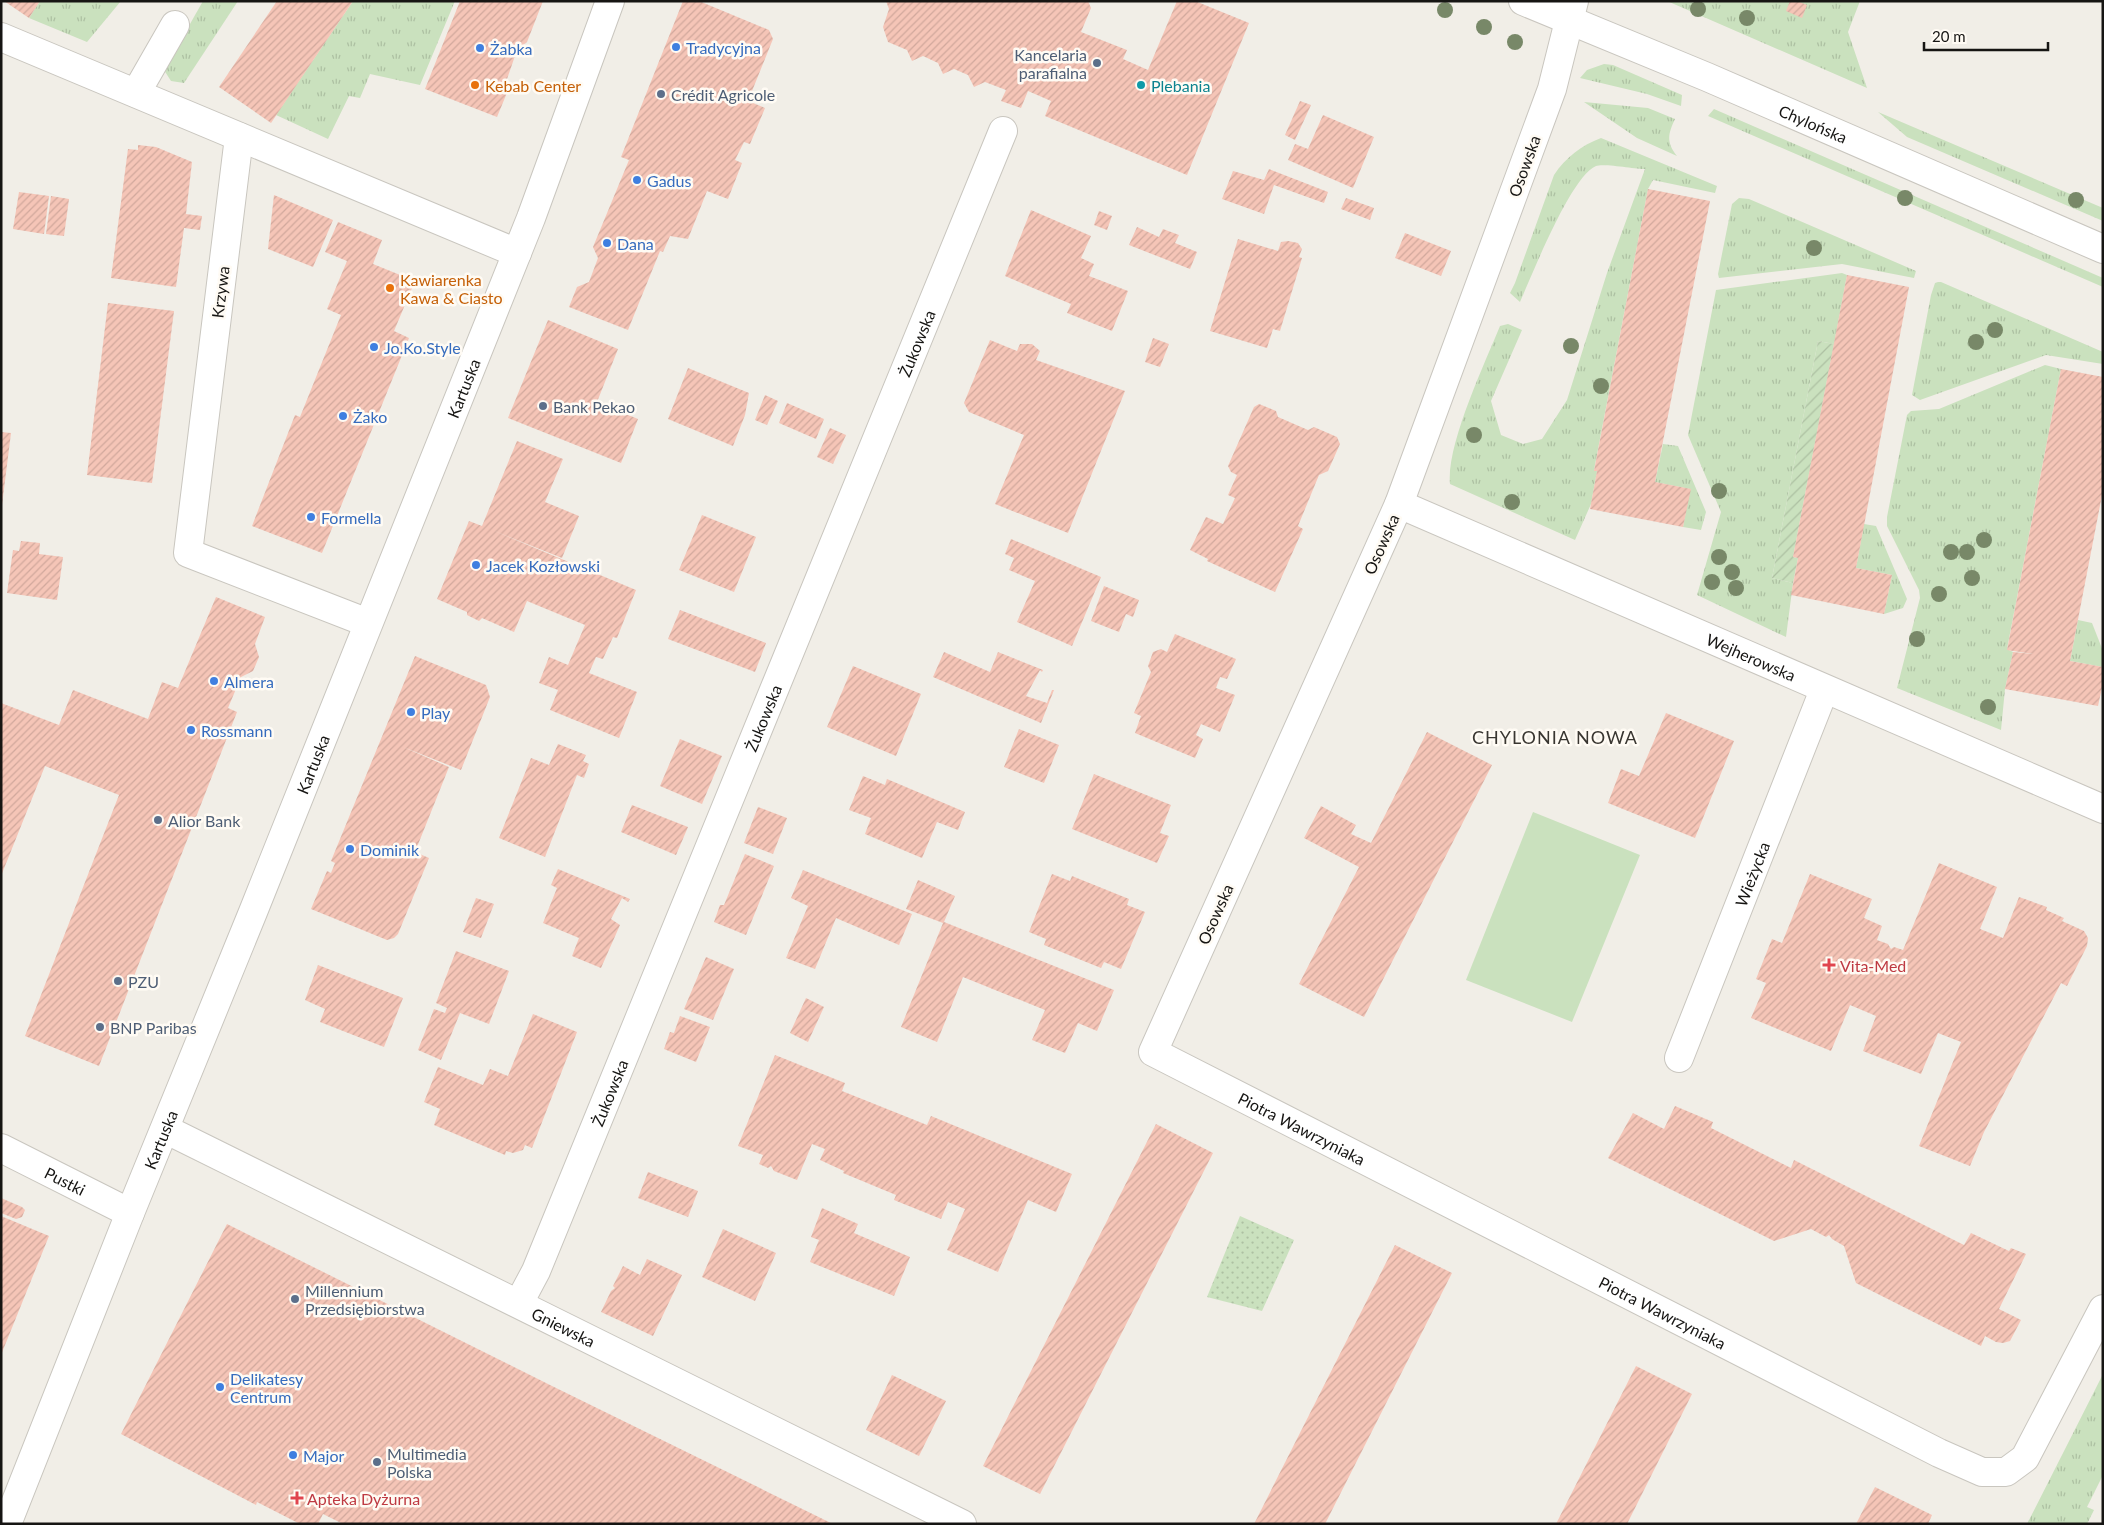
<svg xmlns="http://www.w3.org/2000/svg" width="2104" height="1525" viewBox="0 0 2104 1525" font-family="Lato,sans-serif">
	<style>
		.grass { fill: url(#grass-tufts) }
		.park { fill: url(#park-dots) }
		.garden { fill: url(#garden-furrows) }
		.pitch { fill: #cae1be }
		.building { fill: url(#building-hatch) }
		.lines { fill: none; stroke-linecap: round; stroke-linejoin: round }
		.minor-casing { stroke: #c9c6bf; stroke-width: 30 }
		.minor { stroke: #fff; stroke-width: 28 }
		.tree { fill: #788868 }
		.shop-dot { fill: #3f7fe0; stroke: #fffbf4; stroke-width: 2 }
		.service-dot { fill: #5c6f8a; stroke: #fffbf4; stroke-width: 2 }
		.food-dot { fill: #e8710a; stroke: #fffbf4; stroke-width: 2 }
		.culture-dot { fill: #0f9aa8; stroke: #fffbf4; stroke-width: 2 }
		.health-dot { fill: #e0444e; stroke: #fffbf4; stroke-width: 2 }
		.labels { text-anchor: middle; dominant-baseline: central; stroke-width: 5; stroke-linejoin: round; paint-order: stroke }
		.shop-label { font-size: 16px; fill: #366cbe; stroke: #fffbf4; text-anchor: start }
		.service-label { font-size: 16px; fill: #4e5e75; stroke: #fffbf4; text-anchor: start }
		.food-label { font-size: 16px; fill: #c56008; stroke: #fffbf4; text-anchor: start }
		.culture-label { font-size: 16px; fill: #0d838f; stroke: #fffbf4; text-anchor: start }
		.street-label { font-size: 16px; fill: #161513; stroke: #fffbf4 }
		.health-label { font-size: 16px; fill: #be3a42; stroke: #fffbf4; text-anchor: start }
		.neighbourhood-label { font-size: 18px; letter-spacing: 1px; fill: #393631; stroke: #fffbf4 }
	</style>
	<defs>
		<pattern id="grass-tufts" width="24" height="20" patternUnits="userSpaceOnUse" patternTransform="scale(1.25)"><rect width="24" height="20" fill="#cae1be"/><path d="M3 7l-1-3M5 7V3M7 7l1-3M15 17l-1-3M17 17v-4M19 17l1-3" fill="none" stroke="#adc0a2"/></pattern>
		<pattern id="park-dots" width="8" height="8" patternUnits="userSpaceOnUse" patternTransform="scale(1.25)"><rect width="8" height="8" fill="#cae1be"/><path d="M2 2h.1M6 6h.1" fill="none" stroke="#adc0a2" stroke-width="1.8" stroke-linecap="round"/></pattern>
		<pattern id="garden-furrows" width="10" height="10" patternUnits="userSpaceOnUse" patternTransform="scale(1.25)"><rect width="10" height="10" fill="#cae1be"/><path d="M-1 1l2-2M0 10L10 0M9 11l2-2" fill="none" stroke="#adc0a2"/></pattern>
		<pattern id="building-hatch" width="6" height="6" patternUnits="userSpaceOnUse" patternTransform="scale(1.25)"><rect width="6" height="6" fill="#f5c5b7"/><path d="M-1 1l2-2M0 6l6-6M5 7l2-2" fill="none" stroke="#d1a89c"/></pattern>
	</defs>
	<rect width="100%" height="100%" fill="#f1eee7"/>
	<!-- grass -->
	<g class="grass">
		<path d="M40,1H121L87,42L29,18Z"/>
		<path d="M203,1H238L184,83L171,81L164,70Z"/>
		<path d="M353,1H455L420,85L370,74L360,98L349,96L328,139L276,115Z"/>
		<path d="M1667,1H1860L1848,32L1867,88Z"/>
		<path d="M1604,64L1613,65L1682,95L1681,106L1647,94L1580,78L1587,70Z"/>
		<path d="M1584,102L1648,108L1675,119C1668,134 1666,142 1677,156L1637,138Z"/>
		<path d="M1714,109L2103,278V287L1708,116Z"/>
		<path d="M1878,112L2103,208V221L1907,137Z"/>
		<path d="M1601,138L1717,186L1715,193L1653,180L1648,189L1594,470L1597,471L1591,504L1575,540L1450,484C1446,445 1485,363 1500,326L1508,324L1522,330L1491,401L1501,435L1523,444L1542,439L1567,400L1607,273L1645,169C1636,169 1603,163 1596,166C1571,176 1532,275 1520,302L1510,293L1515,283L1554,175C1565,158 1582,145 1601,138Z"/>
		<path d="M1739,198L1749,199L1916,271L1914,278L1842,264L1719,278L1718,274L1732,204Z"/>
		<path d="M1842,273L1847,275L1834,344L1818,341L1772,578L1793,583L1786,637L1697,595L1721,512L1688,435L1716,290Z"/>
		<path d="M1938,282H1941L2103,352V364L2046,355L1920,400L1912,395L1931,295L1935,283Z"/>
		<path d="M2045,365L2061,369L2007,649L2013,652L2005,689L2001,730L1897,688L1920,598L1919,590L1887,526V517L1907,415L1911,411L1939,409Z"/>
		<path d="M1663,444L1678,446L1706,512L1701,530L1683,527L1690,489L1655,482Z"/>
		<path d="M1864,524L1876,526L1907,599L1903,608L1884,614L1892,575L1856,568Z"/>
		<path d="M2078,620L2092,623L2103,651V667L2070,661Z"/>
		<path d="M2103,1374V1475L2087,1507L2094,1510L2087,1524H2027Z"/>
	</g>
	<!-- park -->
	<path class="park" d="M1240,1216L1294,1240L1262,1311L1207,1297Z"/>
	<!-- garden -->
	<path class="garden" d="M1818,341L1834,344L1793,557L1798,558L1793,583L1772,578Z"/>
	<!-- pitch -->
	<path class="pitch" d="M1533,812L1640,855L1572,1022L1466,980Z"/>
	<!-- building -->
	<g class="building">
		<path d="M4,1H40L29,18Z"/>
		<path d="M277,1H353L271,123L219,87Z"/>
		<path d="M460,1H543L527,42L517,50L506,82L511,83L497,117L425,89Z"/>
		<path d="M683,1H699L769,30L773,39L748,101L765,108L750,144L744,142L735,160L742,163L728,199L707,191L688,239L670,236L663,252L660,251L628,330L569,307L577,287L589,282L598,258L593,247L629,160L621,157Z"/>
		<path d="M886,1H1088L1091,8L1081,32L1127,50L1123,59L1148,70L1177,1H1195L1249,23L1187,175L1045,116L1051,101L1028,91L1021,108L1001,101L1006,90L985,82L974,87L968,75L954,69L943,74L938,63L923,56L912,61L907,50L888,42L883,27L889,9Z"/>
		<path d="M1790,1H1797L1807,5L1802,18L1786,11Z"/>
		<path d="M1300,101L1311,105L1295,140L1285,135Z"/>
		<path d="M1323,115L1374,137L1353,188L1288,160L1295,144L1308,149Z"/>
		<path d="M138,145L156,147L192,162L186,214L202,216L200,230L184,228L176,287L111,278L128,149L138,150Z"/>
		<path d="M1269,169L1328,192L1324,203L1274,185L1264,214L1222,199L1233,171L1264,180Z"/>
		<path d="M1648,189L1710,201L1655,482L1691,489L1683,527L1590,509L1597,471H1594Z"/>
		<path d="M19,192L49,196L44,234L13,229Z"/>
		<path d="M274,195L333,220L313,267L268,249Z"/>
		<path d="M51,196L69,199L64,236L46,234Z"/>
		<path d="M1346,198L1374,208L1370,220L1341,209Z"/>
		<path d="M1031,210L1091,236L1081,258L1094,264L1089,276L1128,291L1112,331L1067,313L1071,304L1005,276Z"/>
		<path d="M1099,211L1112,216L1107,230L1094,225Z"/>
		<path d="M338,222L382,240L373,264L415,281L394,331L409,338L322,553L252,526L295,415L300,417L341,315L327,309L347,261L325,252Z"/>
		<path d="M1137,227L1159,237L1163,229L1179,235L1175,243L1197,252L1190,269L1129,245Z"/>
		<path d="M1405,233L1451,251L1441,276L1395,258Z"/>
		<path d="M1238,239L1278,251L1281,242L1288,241L1298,243L1302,249L1299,257L1302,258L1280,331L1273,329L1267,348L1210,331Z"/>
		<path d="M1847,275L1909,287L1856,568L1892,575L1884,614L1791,595L1798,558L1793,557Z"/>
		<path d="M108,303L174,311L152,483L87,475Z"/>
		<path d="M548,320L618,349L597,402L638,419L621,463L508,418Z"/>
		<path d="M1153,338L1169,344L1160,367L1145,362Z"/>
		<path d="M990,340L1017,351L1020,344H1032L1040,351L1036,360L1125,391L1068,533L995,504L1024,435L969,412L964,403Z"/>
		<path d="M688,368L749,393L745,415L733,446L668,419Z"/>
		<path d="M2061,369L2103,377V490L2070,661L2103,667V683L2098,706L2005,689L2013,652L2033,654L2007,650Z"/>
		<path d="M765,395L778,401L767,425L755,420Z"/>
		<path d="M787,403L824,419L816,439L779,423Z"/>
		<path d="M1259,404L1276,411L1278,417L1308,430L1314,427L1337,437L1340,444L1328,471L1319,475L1298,526L1303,529L1275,592L1207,561L1208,559L1190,550L1206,517L1223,524L1235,498L1228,495L1237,475L1231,472L1228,466L1254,407Z"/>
		<path d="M830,428L846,435L833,464L817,457Z"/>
		<path d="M1,432L11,433L2,505H1Z"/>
		<path d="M517,441L563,459L545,502L579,516L562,558L492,530L636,590L617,638L613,637L603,659L596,657L589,673L637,692L619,738L550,710L558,690L539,683L549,657L568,665L585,625L527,601L514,632L482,618L479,621L467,615V612L437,599L469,521L482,526Z"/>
		<path d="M702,515L756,537L734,592L679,570Z"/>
		<path d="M1011,539L1101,577L1072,646L1017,622L1035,581L1009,570L1014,558L1005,554Z"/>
		<path d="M21,541L40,543L39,554L63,557L57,600L7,593L13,550L19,551Z"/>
		<path d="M1104,586L1139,600L1133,617L1126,614L1119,632L1091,621Z"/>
		<path d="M216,597L265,617L255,644L259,657L253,671L241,677L228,708L237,712L99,1066L25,1036L119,795L45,766L1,876V703L59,725L73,690L148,719L162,682L178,688Z"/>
		<path d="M680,610L766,643L755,672L668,639Z"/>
		<path d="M1175,634L1236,659L1227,679L1220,677L1216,688L1235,695L1220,732L1201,724L1196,735L1203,739L1195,758L1135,733L1141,716L1134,713L1151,672L1148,666L1153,652L1161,649L1167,652Z"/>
		<path d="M944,652L990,672L998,652L1043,670L1042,672L1040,670L1026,696L1047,703L1052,690H1054L1041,723L933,677Z"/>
		<path d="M415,656L486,685L490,697L461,770L403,747L449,767L415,852L429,858L398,934L394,938L387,940L311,909L327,871L331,873L335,863L331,861Z"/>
		<path d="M853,666L921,694L896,756L827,727Z"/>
		<path d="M1666,713L1734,741L1695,838L1608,803L1621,769L1639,776Z"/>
		<path d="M1019,729L1059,745L1044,783L1004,767Z"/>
		<path d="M1427,732L1492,765L1364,1017L1299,984L1359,867L1304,838L1321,806L1356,825L1351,834L1371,843Z"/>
		<path d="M680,739L722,756L702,804L660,786Z"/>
		<path d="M558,744L586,755L583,761L589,764L584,778L577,775L545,857L499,838L531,758L549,765Z"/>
		<path d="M1094,774L1171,805L1160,833L1169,836L1157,863L1072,829Z"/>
		<path d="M863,776L885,785L887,779L965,812L958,830L937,822L922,858L865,834L871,818L849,810Z"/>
		<path d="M632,805L688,827L676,855L621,832Z"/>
		<path d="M758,807L787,818L773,854L744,843Z"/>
		<path d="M745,854L774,866L746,935L714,922L720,905H724Z"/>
		<path d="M1939,863L1997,887L1980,929L2003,938L2019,897L2047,907L2046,910L2064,918L2062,921L2084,931L2088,938L2087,946L2067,986L2061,983L1984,1132L1970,1166L1919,1146L1961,1042L1938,1033L1921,1074L1863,1051L1876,1016L1850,1005L1831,1051L1751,1018L1766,983L1756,979L1772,939L1782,943L1810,874L1872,899L1864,918L1882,926L1877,940L1888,944L1891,949L1894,947L1903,950Z"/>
		<path d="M558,869L630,899L628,902L622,898L611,919L620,925L601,968L572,956L579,938L543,923L557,888L551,885Z"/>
		<path d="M803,870L912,914L899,945L836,918L815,969L786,958L808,906L791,898Z"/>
		<path d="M1052,874L1070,881L1072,876L1129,899L1127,905L1145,912L1121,969L1104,962L1101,968L1044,945L1046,939L1029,932Z"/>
		<path d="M918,880L955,896L944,922L1114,990L1097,1031L1078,1023L1065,1053L1032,1040L1045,1010L963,977L937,1042L901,1027L943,923L906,909Z"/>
		<path d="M476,898L494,904L481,938L463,932Z"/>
		<path d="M456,951L509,971L489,1024L460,1013L441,1060L418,1050L434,1009L445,1013L447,1008L436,1003Z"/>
		<path d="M706,957L734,969L713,1020L684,1009Z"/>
		<path d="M318,965L403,998L384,1047L320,1022L325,1009L305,1000Z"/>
		<path d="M806,998L824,1007L808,1042L790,1033Z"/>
		<path d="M533,1014L577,1032L532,1148L525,1145L523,1150L513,1153L506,1151L505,1155L434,1125L440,1109L424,1102L438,1067L483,1085L490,1069L508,1076Z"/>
		<path d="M680,1016L710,1027L696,1062L664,1049L670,1032L674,1033Z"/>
		<path d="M775,1055L845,1083L842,1091L927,1125L931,1116L1072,1174L1056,1212L1028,1200L998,1272L947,1250L965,1209L948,1202L941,1219L894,1200L896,1195L843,1173L844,1171L820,1160L825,1149L812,1144L797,1180L774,1171L771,1166L768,1168L759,1164L763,1155L738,1146Z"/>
		<path d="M1675,1106L1713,1122L1711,1128L1791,1168L1794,1160L1964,1245L1971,1233L2009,1251L2011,1248L2026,1254L1999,1309L2021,1320L2010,1341L2003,1343L1996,1342L1985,1336L1981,1346L1856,1283L1844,1246L1832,1239L1829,1235L1826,1237L1811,1229L1774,1241L1608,1158L1633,1113L1664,1129Z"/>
		<path d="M1156,1124L1213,1153L1040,1494L983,1466Z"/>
		<path d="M648,1172L698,1191L688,1217L638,1198Z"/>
		<path d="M1,1198L22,1207L25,1210L22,1217L16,1219L1,1213Z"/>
		<path d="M822,1208L858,1224L854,1233L910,1257L894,1296L810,1262L819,1240L811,1237Z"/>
		<path d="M1,1216L49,1236L1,1355Z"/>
		<path d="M227,1224L550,1385L833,1524H343L323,1514L318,1524H300L257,1502L256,1505L121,1434Z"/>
		<path d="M723,1229L776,1253L755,1301L702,1277Z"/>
		<path d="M1395,1245L1452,1273L1325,1524H1254Z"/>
		<path d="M647,1259L682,1275L653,1336L601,1312L611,1291L615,1288L613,1286L623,1266L640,1275Z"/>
		<path d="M1636,1366L1692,1394L1627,1524H1556Z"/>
		<path d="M892,1375L946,1401L919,1456L866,1430Z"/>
		<path d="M1875,1487L1932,1515L1928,1524H1856Z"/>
	</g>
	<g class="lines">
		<defs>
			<g id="minor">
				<path id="s1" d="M1523,1L1707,77L2103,249"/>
				<path id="s2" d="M1574,1L1552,89L1399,504L1153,1052L1939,1453L1982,1472H2006L2025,1458L2103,1309"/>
				<path d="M1,37L517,253"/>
				<path d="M136,93L175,25"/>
				<path d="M239,137L188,553L368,623"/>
				<path id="s3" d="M1399,504L2103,809"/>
				<path id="s4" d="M1679,1058L1824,690"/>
				<path id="s5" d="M165,1129L962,1524"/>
				<path id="s6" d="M1,1148L130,1213"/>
				<path id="s7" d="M519,1303L536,1271L1003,131"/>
				<path id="s8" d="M7,1524L130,1213L253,912L531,218L610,1"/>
			</g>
		</defs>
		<!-- minor casing -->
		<use href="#minor" class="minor-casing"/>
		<!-- minor -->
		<use href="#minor" class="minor"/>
	</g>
	<!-- trees -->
	<g class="tree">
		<circle cx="1698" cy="9" r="8"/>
		<circle cx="1445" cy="10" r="8"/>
		<circle cx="1747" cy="18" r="8"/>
		<circle cx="1484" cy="27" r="8"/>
		<circle cx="1515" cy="42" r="8"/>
		<circle cx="1905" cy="198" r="8"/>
		<circle cx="2076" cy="200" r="8"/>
		<circle cx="1814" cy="248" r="8"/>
		<circle cx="1995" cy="330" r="8"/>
		<circle cx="1976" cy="342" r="8"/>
		<circle cx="1571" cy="346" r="8"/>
		<circle cx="1601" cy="386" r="8"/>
		<circle cx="1474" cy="435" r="8"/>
		<circle cx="1719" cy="491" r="8"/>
		<circle cx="1512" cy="502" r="8"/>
		<circle cx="1984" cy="540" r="8"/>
		<circle cx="1951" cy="552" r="8"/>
		<circle cx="1967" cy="552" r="8"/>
		<circle cx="1719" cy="557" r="8"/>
		<circle cx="1732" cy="572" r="8"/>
		<circle cx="1972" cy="578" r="8"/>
		<circle cx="1712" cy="582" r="8"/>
		<circle cx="1736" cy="588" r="8"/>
		<circle cx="1939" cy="594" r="8"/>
		<circle cx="1917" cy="639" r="8"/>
		<circle cx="1988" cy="707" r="8"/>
	</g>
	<!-- markers -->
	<g class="shop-dot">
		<circle cx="676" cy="47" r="5"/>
		<circle cx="480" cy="48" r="5"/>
		<circle cx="637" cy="180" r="5"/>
		<circle cx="607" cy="243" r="5"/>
		<circle cx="374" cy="347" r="5"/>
		<circle cx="343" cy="416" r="5"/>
		<circle cx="311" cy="517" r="5"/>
		<circle cx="476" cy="565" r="5"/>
		<circle cx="214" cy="681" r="5"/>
		<circle cx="411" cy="712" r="5"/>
		<circle cx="191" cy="730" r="5"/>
		<circle cx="350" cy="849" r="5"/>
		<circle cx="220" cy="1387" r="5"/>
		<circle cx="293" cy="1455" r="5"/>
	</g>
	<g class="service-dot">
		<circle cx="1097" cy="63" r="5"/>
		<circle cx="661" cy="94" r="5"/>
		<circle cx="543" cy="406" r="5"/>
		<circle cx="158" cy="820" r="5"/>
		<circle cx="118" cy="981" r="5"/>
		<circle cx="100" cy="1027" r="5"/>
		<circle cx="295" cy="1299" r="5"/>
		<circle cx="377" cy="1462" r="5"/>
	</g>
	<g class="food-dot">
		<circle cx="475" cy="85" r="5"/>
		<circle cx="390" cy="288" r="5"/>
	</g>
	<circle class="culture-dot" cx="1141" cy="85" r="5"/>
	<g class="health-dot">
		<path d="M1826.5 957.5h5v5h5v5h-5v5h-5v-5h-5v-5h5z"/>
		<path d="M294.5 1490.5h5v5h5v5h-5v5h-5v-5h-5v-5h5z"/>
	</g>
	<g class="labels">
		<!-- shop labels -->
		<g class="shop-label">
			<text x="686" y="47">Tradycyjna</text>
			<text x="490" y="48">Żabka</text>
			<text x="647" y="180">Gadus</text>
			<text x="617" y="243">Dana</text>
			<text x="384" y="347">Jo.Ko.Style</text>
			<text x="353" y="416">Żako</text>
			<text x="321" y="517">Formella</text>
			<text x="486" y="565">Jacek Kozłowski</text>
			<text x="224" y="681">Almera</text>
			<text x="421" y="712">Play</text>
			<text x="201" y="730">Rossmann</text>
			<text x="360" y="849">Dominik</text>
			<text x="230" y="1378">Delikatesy<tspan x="230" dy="18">Centrum</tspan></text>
			<text x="303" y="1455">Major</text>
		</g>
		<!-- service labels -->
		<g class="service-label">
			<text x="1087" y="54" text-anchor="end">Kancelaria<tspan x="1087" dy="18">parafialna</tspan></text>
			<text x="671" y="94">Crédit Agricole</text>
			<text x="553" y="406">Bank Pekao</text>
			<text x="168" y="820">Alior Bank</text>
			<text x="128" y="981">PZU</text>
			<text x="110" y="1027">BNP Paribas</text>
			<text x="305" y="1290">Millennium<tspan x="305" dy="18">Przedsiębiorstwa</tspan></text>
			<text x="387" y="1453">Multimedia<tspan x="387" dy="18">Polska</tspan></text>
		</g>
		<!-- food labels -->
		<g class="food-label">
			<text x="485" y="85">Kebab Center</text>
			<text x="400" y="279">Kawiarenka<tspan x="400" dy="18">Kawa &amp; Ciasto</tspan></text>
		</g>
		<!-- culture labels -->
		<g class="culture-label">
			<text x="1151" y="85">Plebania</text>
		</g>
		<!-- street labels -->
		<g class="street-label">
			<text stroke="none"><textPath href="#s1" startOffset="315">Chylońska</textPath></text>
			<text transform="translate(1524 166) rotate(-70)">Osowska</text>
			<text transform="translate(220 292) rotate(-83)">Krzywa</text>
			<text stroke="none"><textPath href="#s7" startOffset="1039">Żukowska</textPath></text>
			<text stroke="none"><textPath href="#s8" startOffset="1224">Kartuska</textPath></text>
			<text transform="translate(1381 544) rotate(-66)">Osowska</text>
			<text stroke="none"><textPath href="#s3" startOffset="384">Wejherowska</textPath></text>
			<text stroke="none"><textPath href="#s7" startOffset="634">Żukowska</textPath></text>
			<text stroke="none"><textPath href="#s8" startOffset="819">Kartuska</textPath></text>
			<text stroke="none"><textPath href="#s4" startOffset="198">Wieżycka</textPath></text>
			<text transform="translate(1215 914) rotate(-66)">Osowska</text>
			<text stroke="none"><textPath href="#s7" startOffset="229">Żukowska</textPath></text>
			<text stroke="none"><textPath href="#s2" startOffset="1301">Piotra Wawrzyniaka</textPath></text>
			<text stroke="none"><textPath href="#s8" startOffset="414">Kartuska</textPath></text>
			<text stroke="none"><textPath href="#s6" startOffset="72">Pustki</textPath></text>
			<text stroke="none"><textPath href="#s2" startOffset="1706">Piotra Wawrzyniaka</textPath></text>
			<text stroke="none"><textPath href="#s5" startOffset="445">Gniewska</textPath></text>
		</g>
		<!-- health labels -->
		<g class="health-label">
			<text x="1840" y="965">Vita-Med</text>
			<text x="307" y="1498">Apteka Dyżurna</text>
		</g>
		<!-- neighbourhood labels -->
		<g class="neighbourhood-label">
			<text x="1555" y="737">CHYLONIA NOWA</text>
		</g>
	</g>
	<!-- border -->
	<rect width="2104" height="1525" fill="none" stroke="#161513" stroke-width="5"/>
	<!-- scale -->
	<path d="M1924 42v8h124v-8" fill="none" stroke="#161513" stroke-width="2.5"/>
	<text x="1932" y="42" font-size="15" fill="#161513" stroke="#fffbf4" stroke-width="4" paint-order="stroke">20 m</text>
</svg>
